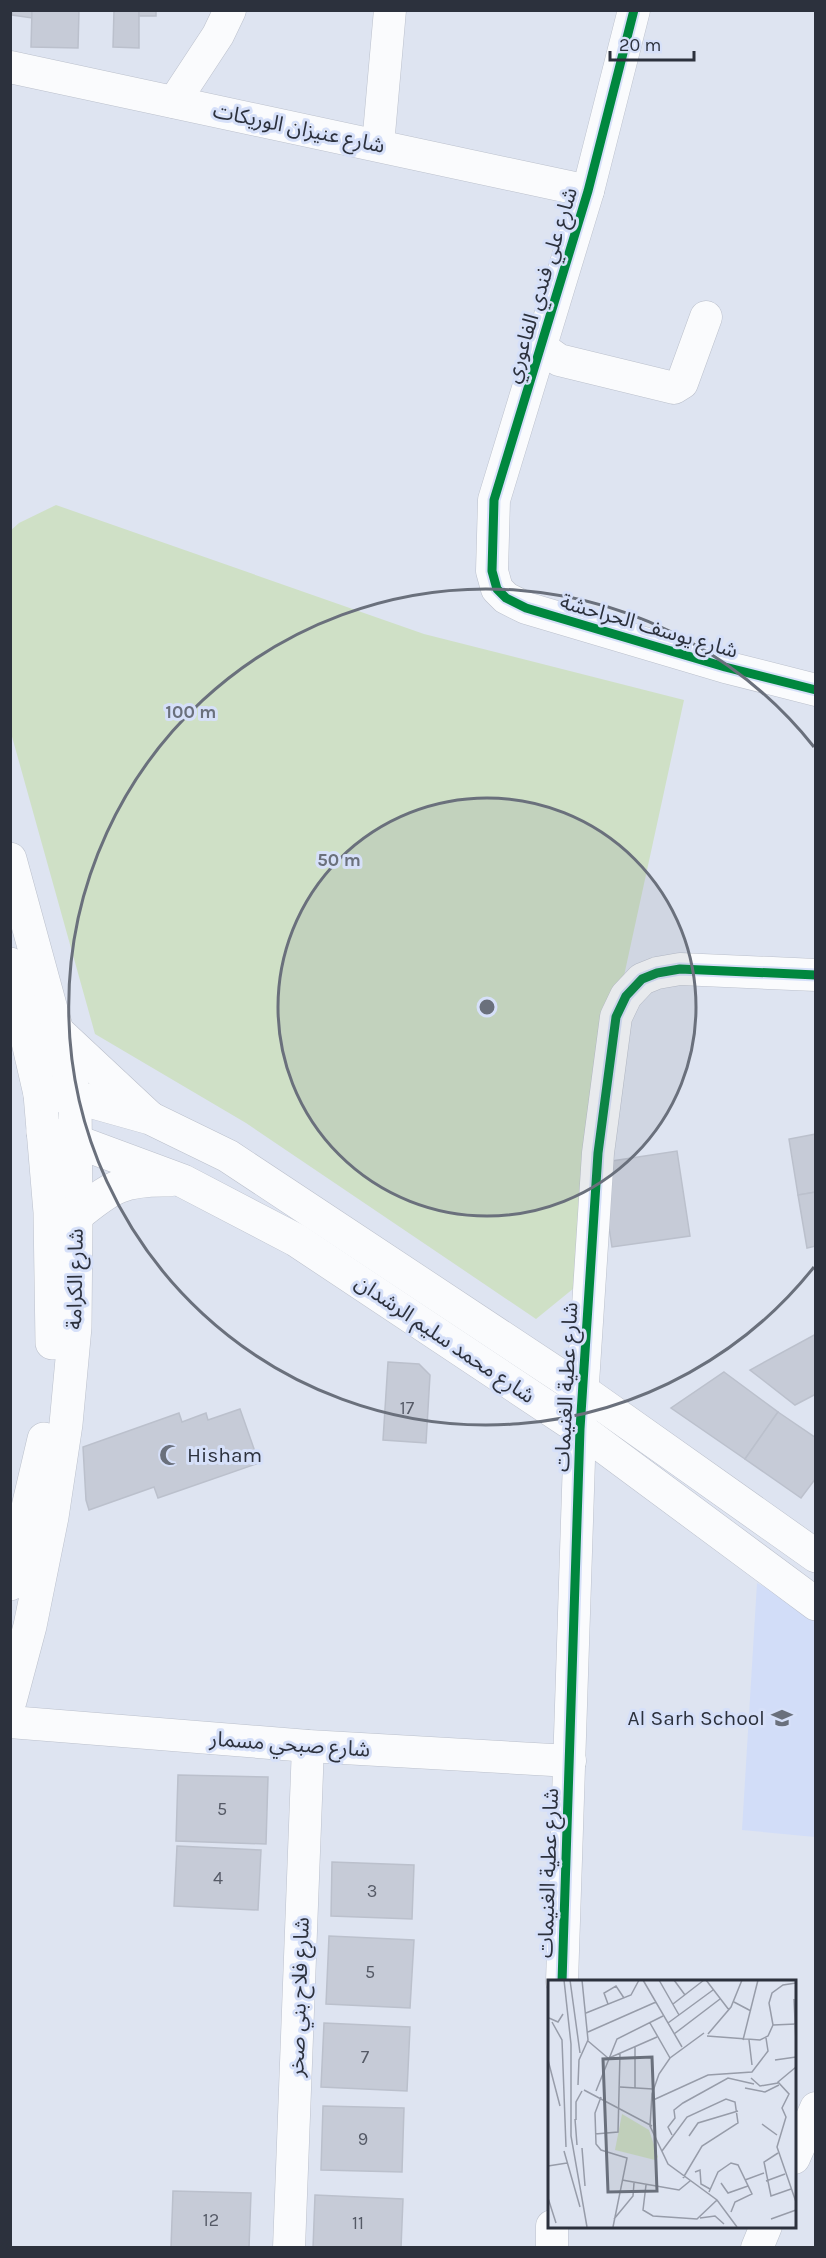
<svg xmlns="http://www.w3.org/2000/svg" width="826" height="2258" viewBox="0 0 826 2258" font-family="Karla,'Noto Sans Arabic',sans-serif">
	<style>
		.built { fill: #d2ddf8 }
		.green { fill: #cfe0c6 }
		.building { fill: #c6cbd7; stroke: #bbc0cc; stroke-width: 1.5 }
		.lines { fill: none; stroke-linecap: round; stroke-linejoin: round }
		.street-casing { stroke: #bbc0cc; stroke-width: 33 }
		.secondary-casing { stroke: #bbc0cc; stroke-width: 34 }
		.street { stroke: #fafbfd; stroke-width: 32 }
		.secondary { stroke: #fafbfd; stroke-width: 33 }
		.cycleway-casing { stroke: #d6e0f9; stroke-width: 13 }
		.cycleway { stroke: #00873e; stroke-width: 9 }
		.ring { fill: none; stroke: #6a707c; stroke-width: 3 }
		.labels { text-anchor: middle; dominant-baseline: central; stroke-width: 6; stroke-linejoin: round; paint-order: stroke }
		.number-label { font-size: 18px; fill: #555a66 }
		.street-label { font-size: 21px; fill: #2c313d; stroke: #d6e0f9 }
		.poi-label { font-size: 21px; fill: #2c313d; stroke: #d6e0f9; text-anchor: start }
		.inset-road { fill: none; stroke: #979ca9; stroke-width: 1.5 }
		.view { fill: #6a707c; fill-opacity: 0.15; stroke: #6a707c; stroke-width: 3 }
		.inset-edge { fill: none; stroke: #2c313d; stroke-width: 3 }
		.centre { fill: #6a707c; stroke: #d6e0f9; stroke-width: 3 }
		.ring-label { font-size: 18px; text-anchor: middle; font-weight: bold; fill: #6a707c; stroke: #d6e0f9; stroke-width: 6; stroke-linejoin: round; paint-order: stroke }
	</style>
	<rect width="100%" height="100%" fill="#dee4f1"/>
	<!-- built -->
	<path class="built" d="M757,1583L791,1601L815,1606V1837L742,1830Z"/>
	<!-- green -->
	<path class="green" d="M56,505L424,634L684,700L607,1054L579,1284L536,1319L246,1123L95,1034L11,733L10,531L19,523Z"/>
	<!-- building -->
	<g class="building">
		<path d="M12,10H32V18L12,15Z"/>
		<path d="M32,10H79L78,48L31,47Z"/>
		<path d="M114,10H139V48L113,47Z"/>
		<rect x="139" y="10" width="17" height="6"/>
		<path d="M816,1134V1192L798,1195L789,1139Z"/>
		<path d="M677,1151L690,1236L612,1247L599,1163Z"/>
		<path d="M816,1192V1246L807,1248L798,1195Z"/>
		<path d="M816,1334V1394L795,1405L750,1370Z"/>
		<path d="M388,1362L419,1364L430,1375L426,1443L383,1440Z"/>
		<path d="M724,1372L778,1412L745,1459L671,1408Z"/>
		<path d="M240,1409L259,1463L158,1498L154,1487L89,1510L86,1500L83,1447L179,1413L182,1422L206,1413L208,1420Z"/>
		<path d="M778,1412L816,1438V1478L801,1498L745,1459Z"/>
		<path d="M178,1775L268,1777L266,1844L176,1841Z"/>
		<path d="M177,1846L261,1850L258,1910L174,1906Z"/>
		<path d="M332,1862L414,1865L412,1919L331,1916Z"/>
		<path d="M329,1936L414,1940L410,2008L326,2004Z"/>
		<path d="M324,2023L410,2027L407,2091L321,2087Z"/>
		<path d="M323,2106L404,2108L402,2172L321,2170Z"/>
		<path d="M173,2191L251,2193L249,2248H171Z"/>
		<path d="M315,2195L403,2199L401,2248H313Z"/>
	</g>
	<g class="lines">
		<defs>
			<g id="street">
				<path d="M634,10L588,191L494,500L492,571L497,589L506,598L526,608L725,667L816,690"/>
				<path d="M10,67L588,191"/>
				<path d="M174,102L218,35L230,10"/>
				<path d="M378,145L390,10"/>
				<path d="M542,348L559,360L674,388L682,383L706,317"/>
				<path d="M10,1722L308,1746L570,1761"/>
				<path d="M562,1982L580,1429L598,1153L616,1017L626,996L642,979L657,973L680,969L816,975"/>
				<path d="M794,2158L816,2108"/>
				<path d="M289,2248L308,1746"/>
				<path d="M552,2248V2226"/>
				<path d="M757,2248L766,2226"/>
			</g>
			<g id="secondary">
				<path d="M10,859L75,1097L76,1216L75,1327L66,1424L52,1517L30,1626L10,1701"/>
				<path d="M10,964L40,1094L50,1212L52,1343"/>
				<path d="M58,1032L149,1117"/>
				<path d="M40,1094L75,1097L150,1118L228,1156L583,1391L816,1556"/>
				<path d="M43,1132L75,1141L183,1181L296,1240L580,1429L816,1604"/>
				<path d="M76,1216C111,1187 123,1179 169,1180"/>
				<path d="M10,1584L44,1439"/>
			</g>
		</defs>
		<!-- street casing -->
		<use href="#street" class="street-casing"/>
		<!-- secondary casing -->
		<use href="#secondary" class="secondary-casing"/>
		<!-- street -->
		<use href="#street" class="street"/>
		<!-- secondary -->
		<use href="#secondary" class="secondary"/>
		<defs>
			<g id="cycleway">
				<path d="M634,10L588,191L494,500L492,571L497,589L506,598L526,608L725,667L816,690"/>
				<path d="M562,1982L580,1429L598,1153L616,1017L626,996L642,979L657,973L680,969L816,975"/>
			</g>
		</defs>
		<!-- cycleway casing -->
		<use href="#cycleway" class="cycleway-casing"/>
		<!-- cycleway -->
		<use href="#cycleway" class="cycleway"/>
	</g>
	<!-- distance rings -->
	<circle cx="487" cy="1007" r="209" fill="#6a707c" fill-opacity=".12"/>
	<g class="ring">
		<circle cx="487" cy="1007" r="209"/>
		<path d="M814 1267A418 418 0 1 1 814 747"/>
	</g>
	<!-- icons -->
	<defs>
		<symbol id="mosque-bare" viewBox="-9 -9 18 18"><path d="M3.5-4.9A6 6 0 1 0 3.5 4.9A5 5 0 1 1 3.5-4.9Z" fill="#6a707c" stroke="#d6e0f9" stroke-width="2.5" paint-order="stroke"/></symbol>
		<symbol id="school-bare" viewBox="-9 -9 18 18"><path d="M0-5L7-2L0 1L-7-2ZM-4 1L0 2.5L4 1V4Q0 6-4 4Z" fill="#6a707c" stroke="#d6e0f9" stroke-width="2.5" paint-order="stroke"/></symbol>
	</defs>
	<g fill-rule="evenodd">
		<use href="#mosque-bare" x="155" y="1440" width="30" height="30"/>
		<use href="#school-bare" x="767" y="1703" width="30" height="30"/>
	</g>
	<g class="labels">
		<!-- number labels -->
		<g class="number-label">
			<text x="407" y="1408">17</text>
			<text x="222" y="1809">5</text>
			<text x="218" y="1878">4</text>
			<text x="372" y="1891">3</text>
			<text x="370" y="1972">5</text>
			<text x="365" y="2057">7</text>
			<text x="363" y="2139">9</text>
			<text x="211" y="2220">12</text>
			<text x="358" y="2223">11</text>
		</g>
		<!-- street labels -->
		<g class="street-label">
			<text transform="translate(299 128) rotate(12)">شارع عنيزان الوريكات</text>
			<text transform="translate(541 285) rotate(-73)">شارع علي فندي الفاعوري</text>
			<text transform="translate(649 626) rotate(16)">شارع يوسف الحراحشة</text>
			<text transform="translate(75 1279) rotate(-89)">شارع الكرامة</text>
			<text transform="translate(445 1339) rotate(34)">شارع محمد سليم الرشدان</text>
			<text transform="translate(566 1387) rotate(-87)">شارع عطية الغنيمات</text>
			<text transform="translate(290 1744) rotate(4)">شارع صبحي مسمار</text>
			<text transform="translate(548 1873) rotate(-88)">شارع عطية الغنيمات</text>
			<text transform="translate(299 1997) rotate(-88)">شارع فلاح بني صخر</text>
		</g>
		<!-- poi labels -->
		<g class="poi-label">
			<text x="187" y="1455">Hisham</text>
			<text x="765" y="1718" text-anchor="end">Al Sarh School</text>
		</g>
	</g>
	<!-- overview -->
	<g transform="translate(548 1980)">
		<rect width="248" height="248" fill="#dee4f1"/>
		<path d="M74,134L101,150L110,177L107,180L67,170Z" fill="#cfe0c6"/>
		<path class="inset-road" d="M16,0L23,64V156L39,247M22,0L32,73M95,0L134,67M111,0L131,35M126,0L137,15M158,0L181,30M246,19L248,62M186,22L203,31M60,24L56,13L68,6L76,18M125,24L156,0M38,33L83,15L91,0M1,38L10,42L15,34M4,42L14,60L18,167M102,43L122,78M120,43L165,10M225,45L221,23L224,13L235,5L248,3M225,45L248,44M40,52L108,22M156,53L122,78L111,94L104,114L102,146L120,184L169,220L189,247M126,54L172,19M160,54L183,27L194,0M159,56L212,60L220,56L225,45M195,60L210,0M201,60L204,85M40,61L60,78M61,78L109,57M0,80L12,126M227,80L248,77M248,87L230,102L241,114L234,128L238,137L229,167L248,222M203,98L212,106L230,103M30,105L31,80L40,60L34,0M72,107L105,109M87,108V67M197,108L217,112L231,105M36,110L104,146M48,111L69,59L115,36M53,117L47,133L48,164L53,170L79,178L65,247M103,121L160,95L204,92L220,71L218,58M27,139L29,165M28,140V122L34,111M214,144L229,155M47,154L70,152L72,73M124,155L120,147L127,138L126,130L135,123L180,98L206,104M141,156L150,143L190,131M34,168L37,206M16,171L32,227M114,171L139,137L178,119L187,122L190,143L154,166L135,198M230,173L216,182L223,216L243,209M0,186L19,183M147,192L152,190L153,204L162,209M74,200L131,210L142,201M197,200L216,193M218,201L237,194M173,203L180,213L200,206M98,205L95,230L105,236L149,239L169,220M161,212L170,192L183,183L190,185L204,214L187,222L183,232M0,218L8,243M152,238L167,236L176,244M66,239L85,216L86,203M223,239L248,230"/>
		<path class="view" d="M104,77L109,211L60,212L55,79Z"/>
		<rect width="248" height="248" class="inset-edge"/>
	</g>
	<circle cx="487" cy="1007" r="9" class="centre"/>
	<g class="ring-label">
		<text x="191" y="718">100 m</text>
		<text x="339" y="866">50 m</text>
	</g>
	<!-- border -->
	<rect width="826" height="2258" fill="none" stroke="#2c313d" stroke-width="24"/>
	<!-- scale -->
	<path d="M610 51v9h84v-9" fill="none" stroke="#2c313d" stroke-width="3"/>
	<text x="619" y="51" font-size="18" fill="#2c313d" stroke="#d6e0f9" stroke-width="4.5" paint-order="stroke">20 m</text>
</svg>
